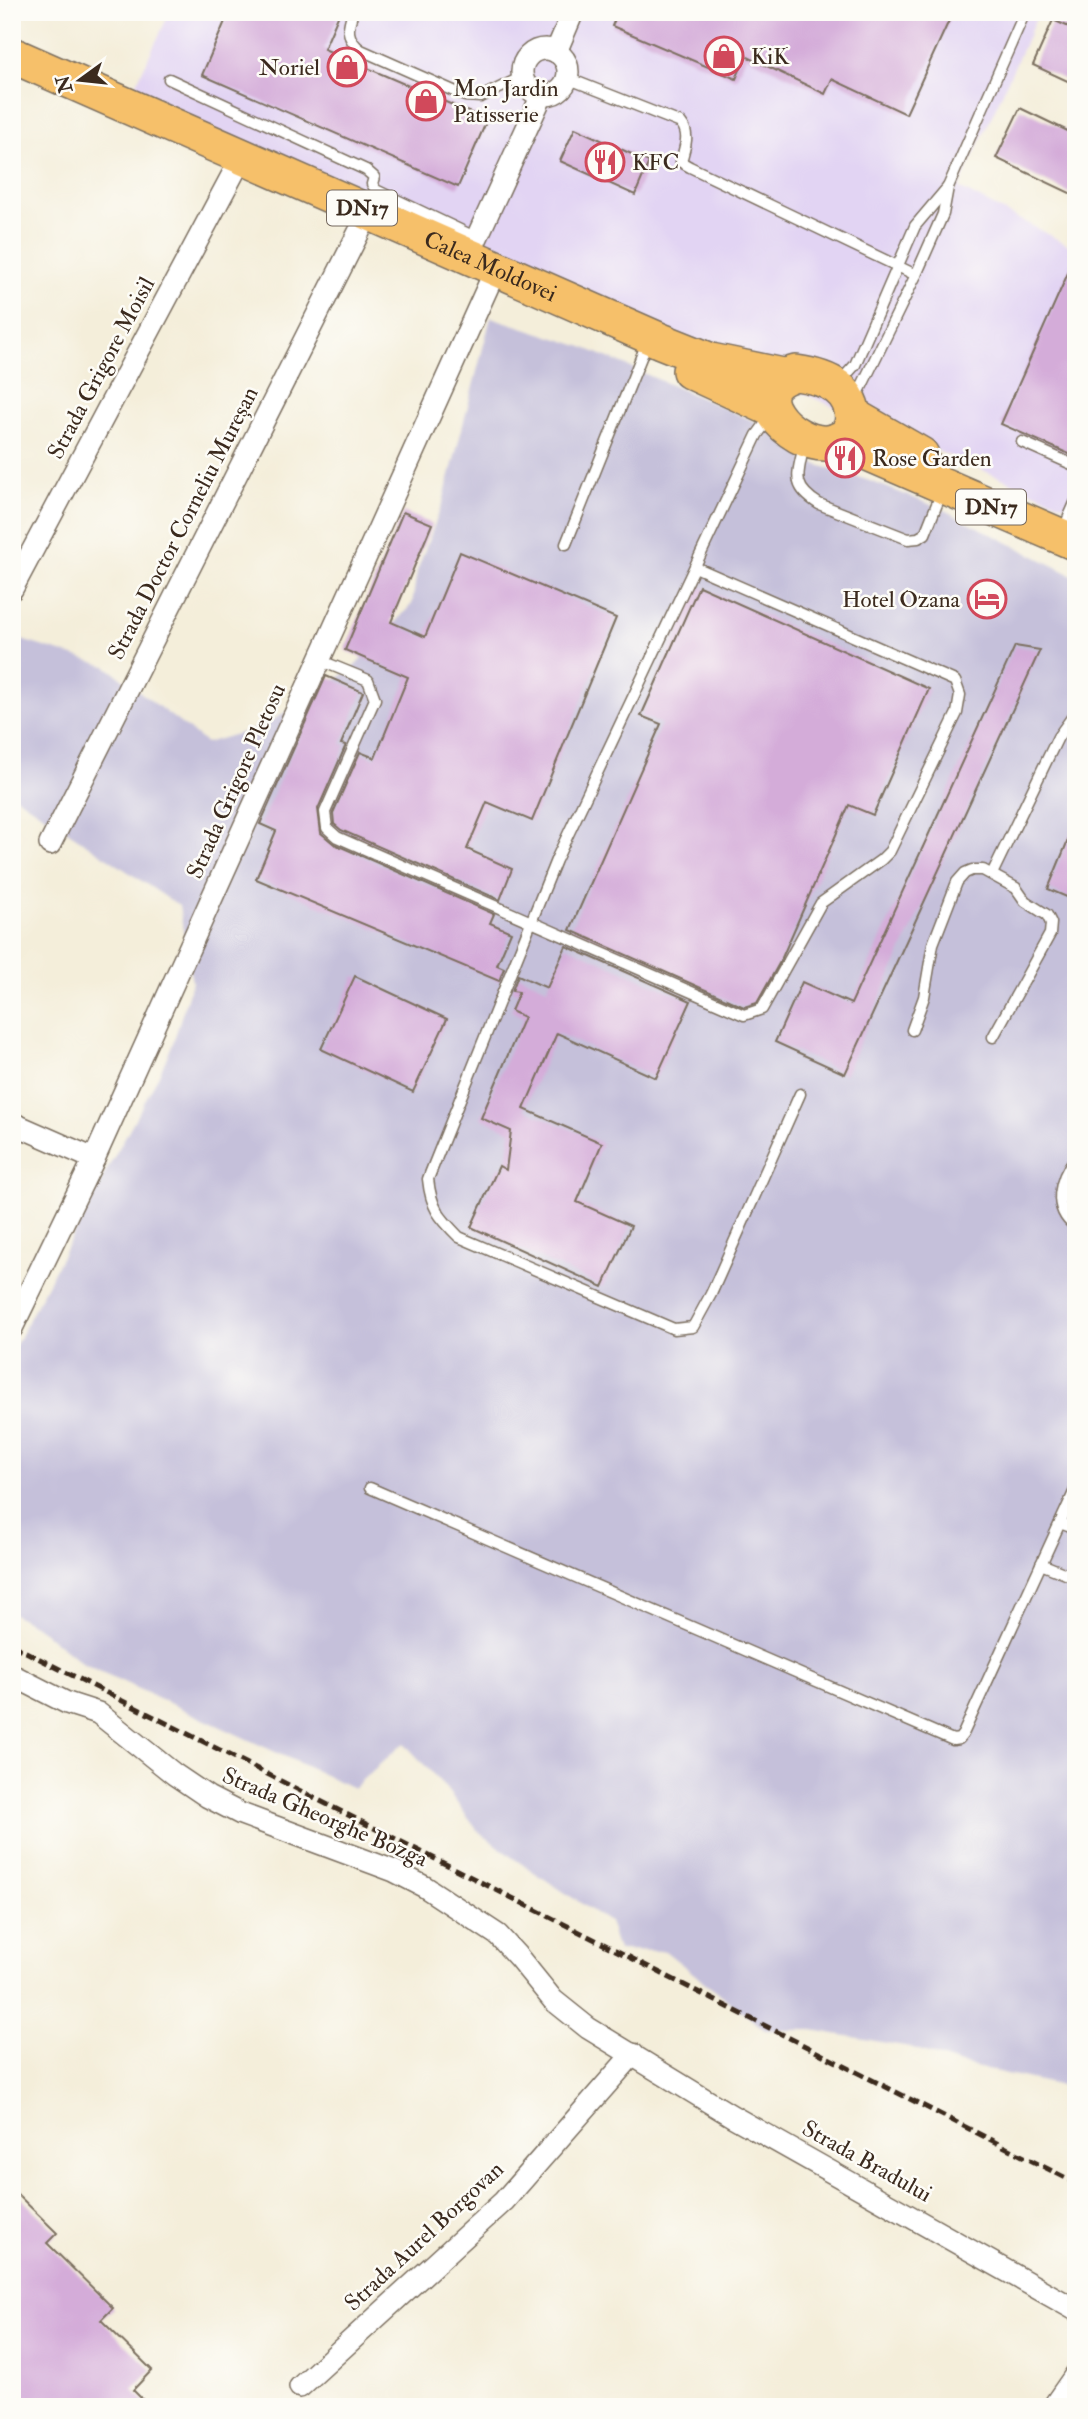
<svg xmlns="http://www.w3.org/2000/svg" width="1088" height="2419" viewBox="0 0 1088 2419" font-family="'IM FELL Double Pica',serif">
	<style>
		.built { fill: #e2d4f3 }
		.industrial { fill: #c5c0da }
		.building { fill: #d4acd9 }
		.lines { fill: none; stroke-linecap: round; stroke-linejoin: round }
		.service-casing { stroke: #7c6f60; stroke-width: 13 }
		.minor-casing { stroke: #7c6f60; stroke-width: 24 }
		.primary-casing { stroke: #7c6f60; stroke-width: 38 }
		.service { stroke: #fff; stroke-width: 10 }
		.minor { stroke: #fff; stroke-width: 21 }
		.primary { stroke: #f6c06b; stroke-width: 35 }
		.rail { stroke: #3b2a1e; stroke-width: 5; stroke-dasharray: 10 5; stroke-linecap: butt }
		.labels { text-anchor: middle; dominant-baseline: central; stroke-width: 5; stroke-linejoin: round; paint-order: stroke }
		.shield { fill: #fdfcf7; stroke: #75695f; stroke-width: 2 }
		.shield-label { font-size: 21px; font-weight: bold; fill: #3b2a1e }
		.poi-label { font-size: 23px; fill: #3b2a1e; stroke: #fdfcf7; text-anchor: start }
		.street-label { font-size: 23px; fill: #3b2a1e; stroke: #fdfcf7 }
	</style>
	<rect width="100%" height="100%" fill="#fdfcf7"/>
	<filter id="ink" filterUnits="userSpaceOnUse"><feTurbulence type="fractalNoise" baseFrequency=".0143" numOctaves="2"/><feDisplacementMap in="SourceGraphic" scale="14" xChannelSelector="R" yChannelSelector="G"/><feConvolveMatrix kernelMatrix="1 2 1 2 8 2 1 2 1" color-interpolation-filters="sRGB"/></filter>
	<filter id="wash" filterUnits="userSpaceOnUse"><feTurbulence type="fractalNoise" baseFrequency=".00686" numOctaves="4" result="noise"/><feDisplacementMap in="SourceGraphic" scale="28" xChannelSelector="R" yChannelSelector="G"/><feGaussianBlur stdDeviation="1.57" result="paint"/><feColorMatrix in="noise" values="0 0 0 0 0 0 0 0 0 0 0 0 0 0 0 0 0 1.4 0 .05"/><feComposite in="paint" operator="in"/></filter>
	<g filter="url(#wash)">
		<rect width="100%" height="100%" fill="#f4eeda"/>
		<!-- built -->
		<path class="built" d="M170,12H1039L959,188L1076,249V510L126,105Z"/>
		<!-- industrial -->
		<path class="industrial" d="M491,317L583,347L777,431L815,464L870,481L942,509L1076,577V2089L961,2064L910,2047L812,2030H765L665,1951L618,1950L609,1922L513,1858L478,1831L444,1786L404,1743L353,1788L82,1663L40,1629L12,1613V1352L102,1179L159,1075L173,1043L192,982L179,906L12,794V637L106,666L206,743L264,726L353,668L412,604L417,571L443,502Z"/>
		<g id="blocks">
			<!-- building -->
			<g class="building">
				<path d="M229,12H340L324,49L487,120L458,187L202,75Z"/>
				<path d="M618,12H953L906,114L832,79L825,94L746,56L736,79L612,26Z"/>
				<path d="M1053,20L1076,30V85L1033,65Z"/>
				<path d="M1020,108L1076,135V196L996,158Z"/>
				<path d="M575,128L649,162L635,195L560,161Z"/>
				<path d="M1076,255V457L1001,424Z"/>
				<path d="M403,512L432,524L391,622L425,637L460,552L616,618L532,821L487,802L467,849L512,869L500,900L341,830L334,824L333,813L360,752L375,758L408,677L345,650Z"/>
				<path d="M699,586L929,689L873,815L849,805L781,960L757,1003L744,1007L570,930L661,724L641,716Z"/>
				<path d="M1015,646L1040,650L845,1074L775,1042L802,982L851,1004Z"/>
				<path d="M326,676L363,692L341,744L346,745L318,809L321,833L334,844L494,914L490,923L511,932L497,965L504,968L499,981L256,879L276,831L260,824Z"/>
				<path d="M1075,823H1076V901L1048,889Z"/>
				<path d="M566,946L691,1001L656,1078L557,1033L524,1109L602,1143L577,1202L631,1226L603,1287L471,1227L499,1166L506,1170L511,1131L481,1118L524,1017L511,1011L519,992L512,991L518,975L547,988Z"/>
				<path d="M355,976L447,1019L413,1092L321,1049Z"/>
				<path d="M12,2189L57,2233L47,2243L113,2308L101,2320L152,2370L133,2390L150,2407H12Z"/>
			</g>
		</g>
	</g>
	<g filter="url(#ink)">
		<use href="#blocks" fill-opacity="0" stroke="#7c6f60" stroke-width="2"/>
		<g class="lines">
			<defs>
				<g id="service">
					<path d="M353,12C347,28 346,39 361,50L465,96L481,97L522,77"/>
					<path d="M567,78L681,123C691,135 684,148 681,162L690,167L916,275"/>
					<path d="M169,79L366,170L374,177L372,184L376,190L477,238"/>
					<path d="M838,384L855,365L915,226L948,187"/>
					<path d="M855,400L916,275L943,214L948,187L1025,12"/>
					<path d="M771,416L757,435L556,860L428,1179C431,1208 439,1217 459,1237L674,1329L693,1327L711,1294L800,1094"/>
					<path d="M1022,442L1076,466"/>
					<path d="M804,445C798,474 790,486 819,504L908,539L918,538L925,534L943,489"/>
					<path d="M1068,519L1076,501"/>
					<path d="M566,544L644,350"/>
					<path d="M319,660L368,680L375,699L325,812L327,828L337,837L744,1015L762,1009L821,903L881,860L890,851L957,713L960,695L955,681L695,567"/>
					<path d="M992,874L1058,737L1076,712"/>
					<path d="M912,1030L924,997L933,944L957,882L965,873L972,870H983L1016,888L1025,901L1047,915L1051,923L1050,934L993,1037"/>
					<path d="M1076,1157C1059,1179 1051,1209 1076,1227"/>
					<path d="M370,1488L953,1740L959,1739L963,1734L1076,1488"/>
					<path d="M1060,1523L1076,1529"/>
					<path d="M1041,1564L1076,1578"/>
				</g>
				<g id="minor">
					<circle cx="545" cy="72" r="23"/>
					<path d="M556,52L573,12"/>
					<path d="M469,255L542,95"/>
					<path d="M12,589L235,170"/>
					<path d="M50,844L362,226"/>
					<path d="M12,1123L94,1159"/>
					<path d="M12,1328L94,1159L490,282"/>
					<path d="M12,1675L67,1703L98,1713L174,1774L208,1797L241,1814L394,1871L425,1887L498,1935L519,1958L553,2000L588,2028L732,2116L1076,2310"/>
					<path d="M300,2387L504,2201L633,2054"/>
					<path d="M1053,2407L1076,2374"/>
				</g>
				<g id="primary">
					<path id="s1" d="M12,55L661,341L711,361L783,376"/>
					<path d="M690,371L770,408"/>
					<path d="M796,373C810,375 825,378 837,387C858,402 861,440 828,443C789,446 738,388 796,373Z"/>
					<path d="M855,417L921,455"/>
					<path d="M838,440L1076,543"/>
				</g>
			</defs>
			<!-- service casing -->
			<use href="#service" class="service-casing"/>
			<!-- minor casing -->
			<use href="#minor" class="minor-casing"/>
			<!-- primary casing -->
			<use href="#primary" class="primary-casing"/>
			<!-- service -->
			<use href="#service" class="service"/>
			<!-- minor -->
			<use href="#minor" class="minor"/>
			<!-- primary -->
			<use href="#primary" class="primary"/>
			<!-- rail -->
			<path class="rail" d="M12,1645L1076,2183"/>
		</g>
	</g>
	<!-- icons -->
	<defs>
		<symbol id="shop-ring" viewBox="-11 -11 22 22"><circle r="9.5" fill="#fdfcf7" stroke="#d1495b" stroke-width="1.5"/><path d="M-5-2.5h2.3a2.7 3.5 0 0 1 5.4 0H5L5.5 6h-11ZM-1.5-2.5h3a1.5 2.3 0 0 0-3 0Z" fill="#d1495b"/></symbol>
		<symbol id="restaurant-ring" viewBox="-11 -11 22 22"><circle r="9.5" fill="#fdfcf7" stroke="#d1495b" stroke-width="1.5"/><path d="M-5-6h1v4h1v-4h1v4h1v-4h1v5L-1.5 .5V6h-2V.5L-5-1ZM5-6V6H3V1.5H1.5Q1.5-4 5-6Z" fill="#d1495b"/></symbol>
		<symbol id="hotel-ring" viewBox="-11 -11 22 22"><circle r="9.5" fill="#fdfcf7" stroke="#d1495b" stroke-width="1.5"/><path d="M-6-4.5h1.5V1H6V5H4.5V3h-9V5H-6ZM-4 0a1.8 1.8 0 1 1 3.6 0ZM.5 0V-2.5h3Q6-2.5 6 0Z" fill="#d1495b"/></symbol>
	</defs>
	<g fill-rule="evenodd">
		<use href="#shop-ring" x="702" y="34" width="44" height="44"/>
		<use href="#shop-ring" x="325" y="45" width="44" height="44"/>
		<use href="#shop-ring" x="404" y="79" width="44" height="44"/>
		<use href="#restaurant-ring" x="583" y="140" width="44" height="44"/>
		<use href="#restaurant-ring" x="823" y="436" width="44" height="44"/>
		<use href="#hotel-ring" x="965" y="577" width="44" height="44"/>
	</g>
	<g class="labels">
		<!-- shield labels -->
		<g class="shield">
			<rect x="327" y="190.5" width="70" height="35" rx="5"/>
			<rect x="956" y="489.5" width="70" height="35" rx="5"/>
		</g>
		<g class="shield-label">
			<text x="362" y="208">DN17</text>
			<text x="991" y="507">DN17</text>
		</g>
		<!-- poi labels -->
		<g class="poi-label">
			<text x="751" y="56">KiK</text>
			<text x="320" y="67" text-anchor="end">Noriel</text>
			<text x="453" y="88">Mon Jardin<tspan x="453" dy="26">Patisserie</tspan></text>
			<text x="632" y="162">KFC</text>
			<text x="872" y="458">Rose Garden</text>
			<text x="960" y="599" text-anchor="end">Hotel Ozana</text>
		</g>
		<!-- street labels -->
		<g class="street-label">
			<text stroke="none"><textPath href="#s1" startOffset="523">Calea Moldovei</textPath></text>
			<text transform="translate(101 368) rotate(-62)">Strada Grigore Moisil</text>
			<text transform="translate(183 523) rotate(-63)">Strada Doctor Corneliu Mureșan</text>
			<text transform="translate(236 781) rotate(-66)">Strada Grigore Pletosu</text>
			<text transform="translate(325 1817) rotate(23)">Strada Gheorghe Bozga</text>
			<text transform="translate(867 2161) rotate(29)">Strada Bradului</text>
			<text transform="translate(424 2236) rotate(-43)">Strada Aurel Borgovan</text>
		</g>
	</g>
	<!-- margin -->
	<rect width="1088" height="2419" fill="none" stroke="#fdfcf7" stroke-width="42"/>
	<!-- north arrow -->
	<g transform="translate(80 80) rotate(255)" stroke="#fdfcf7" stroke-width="5" paint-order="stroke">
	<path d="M0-5L12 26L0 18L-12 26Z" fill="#3b2a1e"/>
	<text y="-10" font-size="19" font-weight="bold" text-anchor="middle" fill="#3b2a1e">N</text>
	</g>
</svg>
